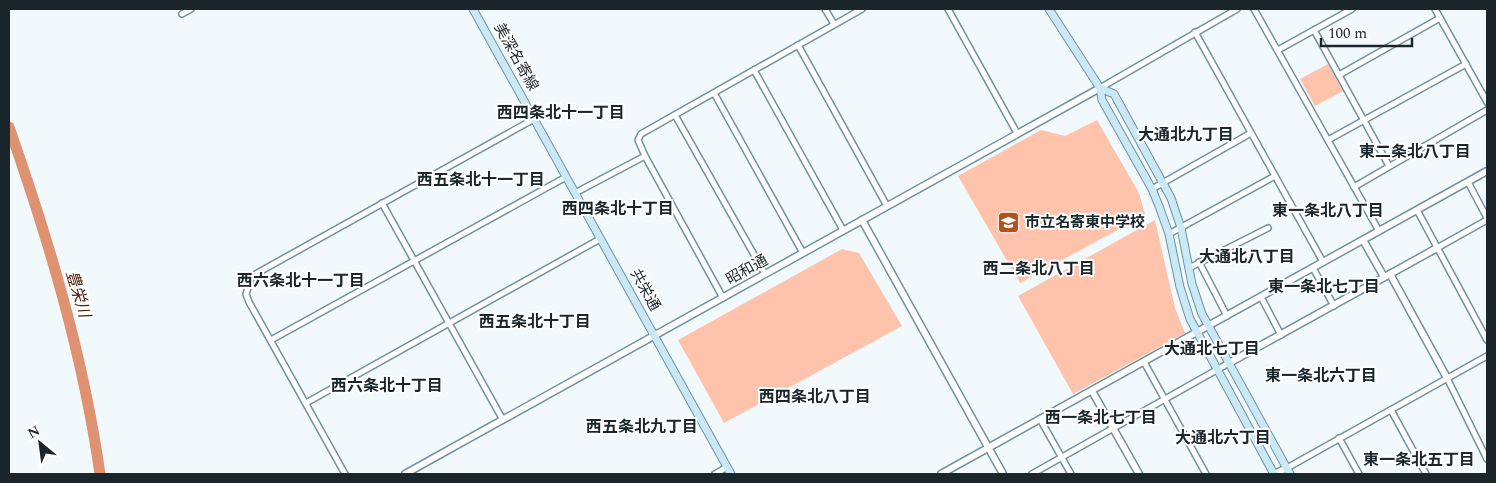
<svg xmlns="http://www.w3.org/2000/svg" width="1496" height="483" viewBox="0 0 1496 483" font-family="Spectral,'Noto Sans JP',serif">
	<style>
		.green { fill: #fec3aa }
		.lines { fill: none; stroke-linecap: round; stroke-linejoin: round }
		.river { stroke: #de9271; stroke-width: 11 }
		.minor-casing { stroke: #72919f; stroke-width: 8 }
		.tertiary-casing { stroke: #72919f; stroke-width: 9 }
		.secondary-casing { stroke: #72919f; stroke-width: 9 }
		.minor { stroke: #fff; stroke-width: 5 }
		.tertiary { stroke: #fff; stroke-width: 6 }
		.secondary { stroke: #cae9f6; stroke-width: 7 }
		.labels { text-anchor: middle; dominant-baseline: central; stroke-width: 4; stroke-linejoin: round; paint-order: stroke }
		.street-label { font-size: 15px; fill: #1a262c; stroke: #fff }
		.poi-label { font-size: 15px; font-weight: bold; fill: #1a262c; stroke: #fff; text-anchor: start }
		.neighbourhood-label { font-size: 16px; font-weight: bold; fill: #1a262c; stroke: #fff }
		.water-label { font-size: 16px; font-style: italic; fill: #4b1b03; stroke: #fff }
	</style>
	<rect width="100%" height="100%" fill="#f2f9fc"/>
	<!-- green -->
	<g class="green">
		<path d="M1328,64L1343,91L1315,106L1300,79Z"/>
		<path d="M1097,120L1139,193L1145,215L1020,283L958,176L1041,130L1065,136Z"/>
		<path d="M1155,220L1175,308L1185,333L1073,394L1018,296Z"/>
		<path d="M842,249L859,253L902,326L724,423L678,340Z"/>
	</g>
	<g class="lines">
		<!-- river -->
		<path class="river" d="M9,127C49,241 83,355 100,474"/>
		<defs>
			<g id="minor">
				<path d="M825,9L834,24"/>
				<path d="M948,9L1017,133"/>
				<path d="M1254,9L1379,231"/>
				<path d="M1435,9L1487,102"/>
				<path d="M182,14L191,9"/>
				<path d="M1314,30L1389,166"/>
				<path d="M1195,32L1323,262"/>
				<path d="M798,45L887,206"/>
				<path d="M1278,50L1352,9"/>
				<path d="M754,70L843,230"/>
				<path d="M1339,75L1440,18"/>
				<path d="M1100,88L1237,9"/>
				<path d="M714,93L803,253"/>
				<path d="M675,115L765,274"/>
				<path d="M1328,140L1466,64"/>
				<path d="M1468,182L1487,218"/>
				<path d="M1354,187L1487,110"/>
				<path d="M1152,189L1251,133"/>
				<path d="M575,193L645,156"/>
				<path d="M382,203L503,420"/>
				<path d="M1417,210L1487,340"/>
				<path d="M1169,234L1275,176"/>
				<path d="M1437,248L1487,220"/>
				<path d="M1199,262L1227,316"/>
				<path d="M1189,268L1268,228"/>
				<path d="M1313,268L1334,306"/>
				<path d="M1261,297L1281,335"/>
				<path d="M723,298L645,156L638,140L641,134L862,9"/>
				<path d="M271,340L566,177"/>
				<path d="M1144,362L1206,474"/>
				<path d="M1447,378L1487,459"/>
				<path d="M306,403L600,239"/>
				<path d="M1391,410L1426,474"/>
				<path d="M1040,419L1071,474"/>
				<path d="M1339,438L1359,474"/>
				<path d="M1287,468L1487,356"/>
				<path d="M345,474L249,302L246,294L252,276L534,119"/>
				<path d="M715,474L727,467"/>
				<path d="M1032,474L1229,363"/>
			</g>
			<g id="tertiary">
				<path d="M862,220L1003,474"/>
				<path d="M1363,240L1384,277"/>
				<path d="M1390,274L1447,378"/>
				<path d="M1229,363L1437,248"/>
				<path d="M1092,391L1139,474"/>
				<path d="M405,474L1100,88"/>
				<path d="M941,474L1487,171"/>
				<path d="M1274,474L1287,468"/>
			</g>
			<g id="secondary">
				<path d="M473,9L731,474"/>
				<path d="M1049,9L1100,88L1102,100L1152,189L1159,206L1169,234L1180,287L1190,319L1274,474"/>
				<path d="M1100,88L1114,94L1171,198L1181,228L1192,284L1202,314L1290,474"/>
			</g>
		</defs>
		<!-- minor casing -->
		<use href="#minor" class="minor-casing"/>
		<!-- tertiary casing -->
		<use href="#tertiary" class="tertiary-casing"/>
		<!-- secondary casing -->
		<use href="#secondary" class="secondary-casing"/>
		<!-- minor -->
		<use href="#minor" class="minor"/>
		<!-- tertiary -->
		<use href="#tertiary" class="tertiary"/>
		<!-- secondary -->
		<use href="#secondary" class="secondary"/>
	</g>
	<!-- icons -->
	<defs>
		<symbol id="school-square" viewBox="-11 -11 22 22"><rect x="-9" y="-9" width="18" height="18" rx="4" fill="#b5511c" stroke="#fff"/><path d="M0-5L7-2L0 1L-7-2ZM-4 1L0 2.5L4 1V4Q0 6-4 4Z" fill="#fff"/></symbol>
	</defs>
	<g fill-rule="evenodd">
		<use href="#school-square" x="996" y="210" width="25" height="25"/>
	</g>
	<g class="labels">
		<!-- street labels -->
		<g class="street-label">
			<text transform="translate(516 57) rotate(61)">美深名寄線</text>
			<text transform="translate(747 270) rotate(-29)">昭和通</text>
			<text transform="translate(645 290) rotate(61)">共栄通</text>
		</g>
		<!-- poi labels -->
		<g class="poi-label">
			<text x="1025" y="222">市立名寄東中学校</text>
		</g>
		<!-- neighbourhood labels -->
		<g class="neighbourhood-label">
			<text x="561" y="113">西四条北十一丁目</text>
			<text x="1186" y="135">大通北九丁目</text>
			<text x="1415" y="152">東二条北八丁目</text>
			<text x="481" y="180">西五条北十一丁目</text>
			<text x="618" y="209">西四条北十丁目</text>
			<text x="1328" y="211">東一条北八丁目</text>
			<text x="1247" y="257">大通北八丁目</text>
			<text x="1039" y="269">西二条北八丁目</text>
			<text x="301" y="281">西六条北十一丁目</text>
			<text x="1324" y="287">東一条北七丁目</text>
			<text x="535" y="322">西五条北十丁目</text>
			<text x="1212" y="349">大通北七丁目</text>
			<text x="1321" y="376">東一条北六丁目</text>
			<text x="387" y="386">西六条北十丁目</text>
			<text x="815" y="397">西四条北八丁目</text>
			<text x="1101" y="418">西一条北七丁目</text>
			<text x="642" y="427">西五条北九丁目</text>
			<text x="1223" y="438">大通北六丁目</text>
			<text x="1419" y="460">東一条北五丁目</text>
		</g>
		<!-- water labels -->
		<g class="water-label">
			<text transform="translate(78 294) rotate(73)">豊栄川</text>
		</g>
	</g>
	<!-- border -->
	<rect width="1496" height="483" fill="none" stroke="#1a262c" stroke-width="20"/>
	<!-- north arrow -->
	<g transform="translate(40 443) rotate(331)" stroke="#ffffff" stroke-width="4" paint-order="stroke">
	<path d="M0-4L9 19L0 12L-9 19Z" fill="#1a262c"/>
	<text y="-8" font-size="14" font-weight="bold" text-anchor="middle" fill="#1a262c">N</text>
	</g>
	<!-- scale -->
	<path d="M1321 38v8h91v-8" fill="none" stroke="#1a262c" stroke-width="2.5"/>
	<text x="1328" y="38" font-size="15" fill="#1a262c" stroke="#ffffff" stroke-width="4" paint-order="stroke">100 m</text>
</svg>
